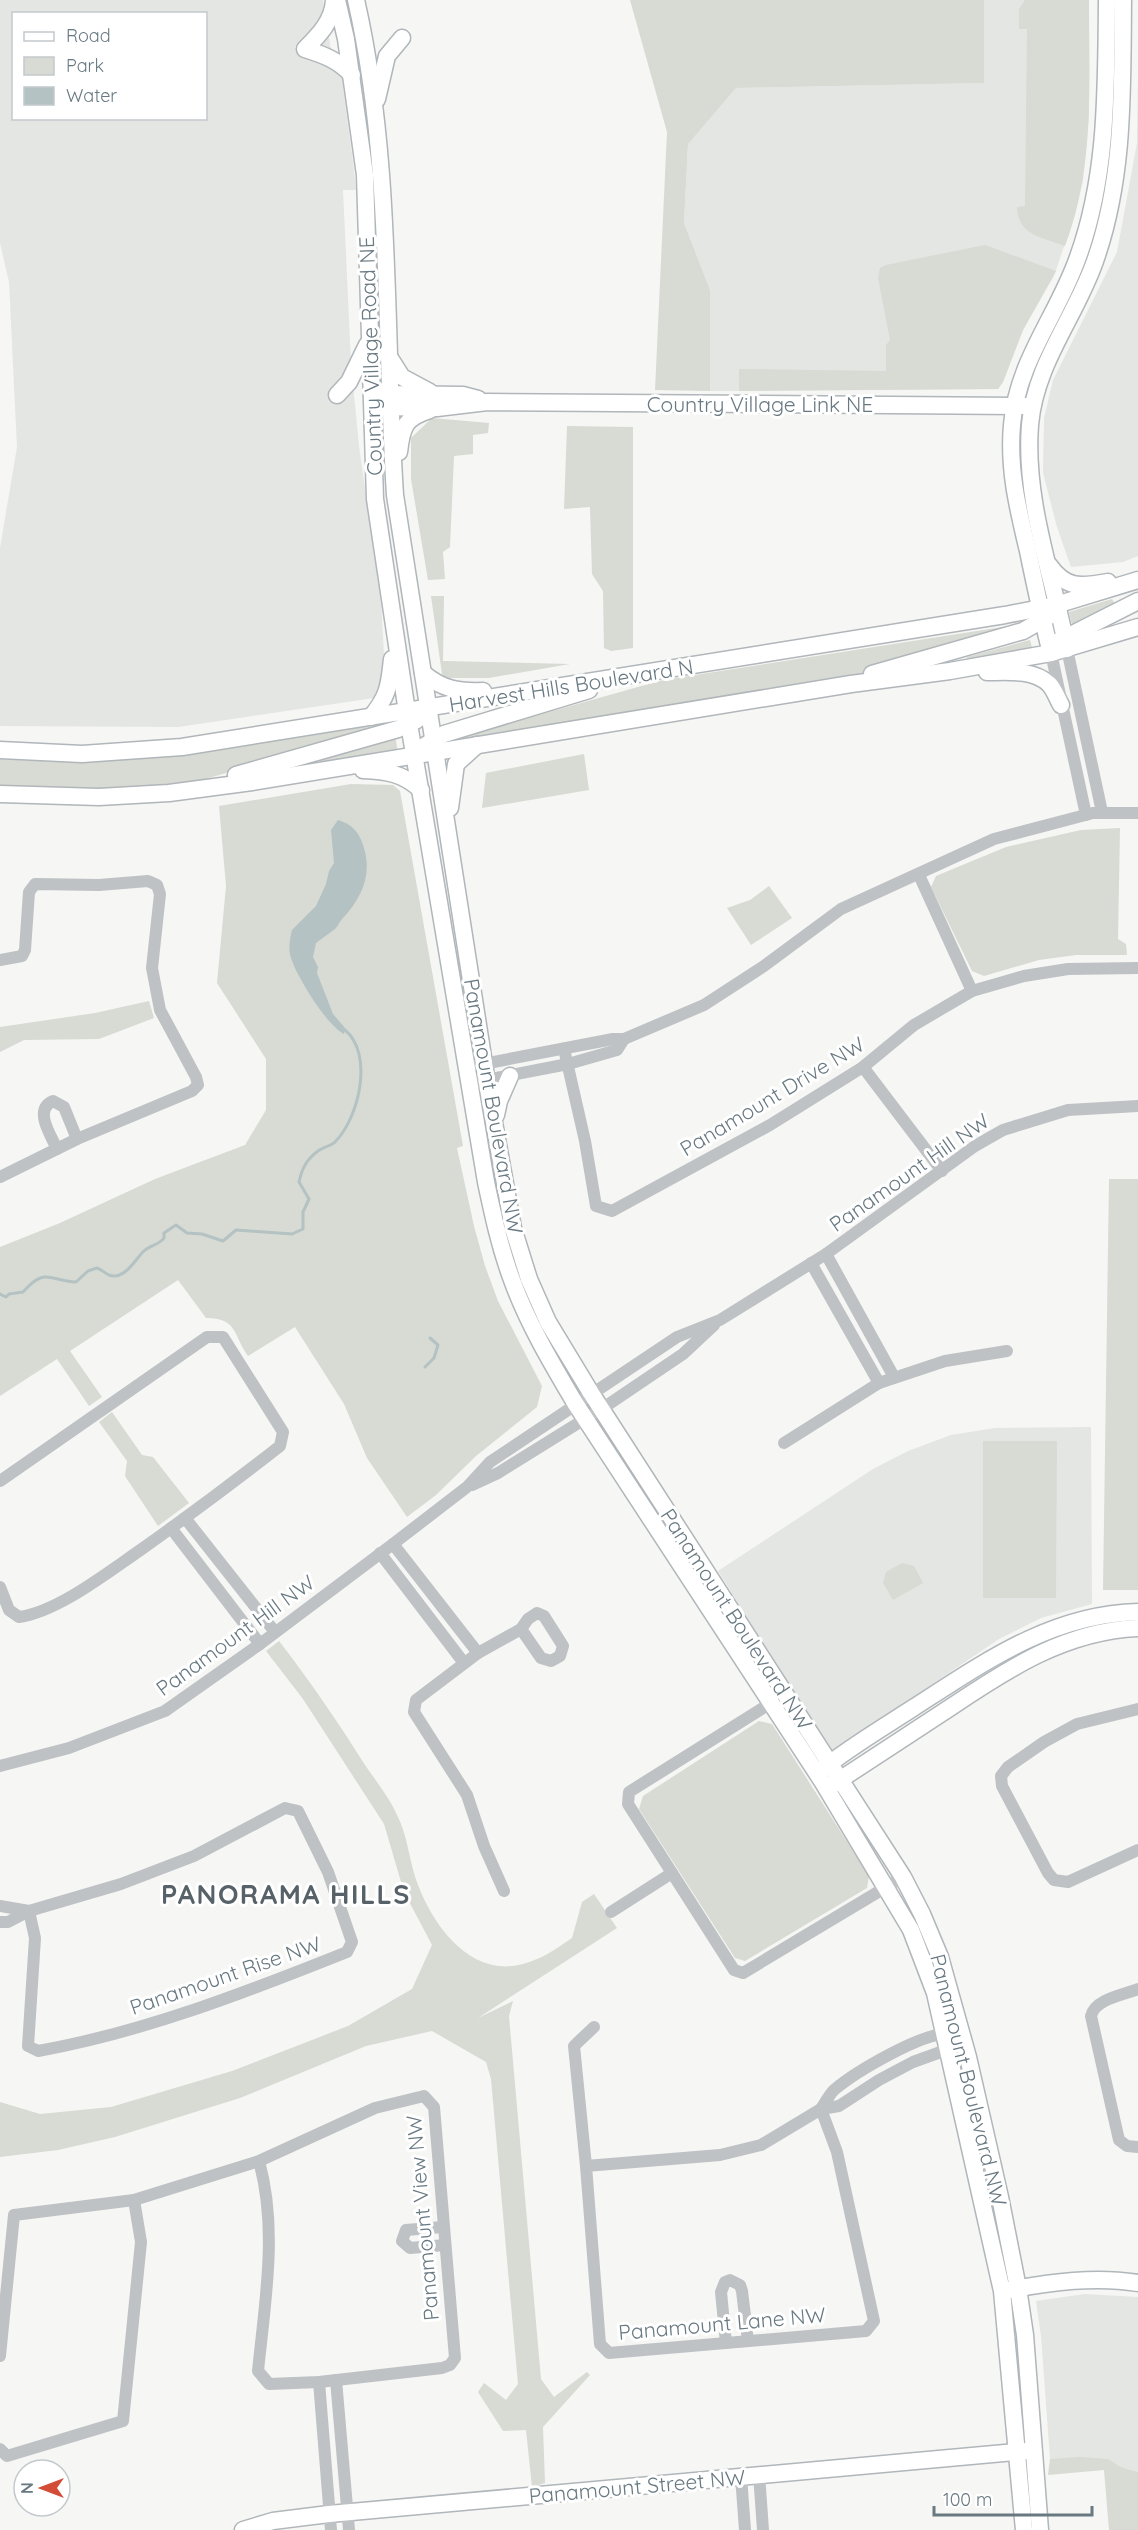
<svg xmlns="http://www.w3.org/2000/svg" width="1138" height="2530" viewBox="0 0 1138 2530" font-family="Quicksand,sans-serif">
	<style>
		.built { fill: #e4e6e4; fill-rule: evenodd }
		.green { fill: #d7dbd3 }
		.water { fill: #b4c2c4 }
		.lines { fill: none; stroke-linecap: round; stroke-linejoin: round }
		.stream { stroke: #b4c2c4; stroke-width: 3 }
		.secondary-casing { stroke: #b0b6ba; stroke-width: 19 }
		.street { stroke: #bec2c5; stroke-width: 12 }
		.secondary { stroke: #fff; stroke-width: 16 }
		.labels { text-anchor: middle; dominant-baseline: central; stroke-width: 6; stroke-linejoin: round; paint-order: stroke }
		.street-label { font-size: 21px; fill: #687982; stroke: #fff }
		.district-label { font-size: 27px; font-weight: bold; letter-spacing: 1.5px; fill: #566268; stroke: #fff }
	</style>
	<rect width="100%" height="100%" fill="#f6f6f4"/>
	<!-- built -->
	<g class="built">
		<path d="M0,0H323L333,62L341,72L354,170L356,190H343L351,363L359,446L381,599L385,675L374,698L178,727L0,726V548L17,447L9,282L0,243ZM14,14H206V118H14Z"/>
		<path d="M984,0H1089V117L1083,181L1075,214L1054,276L1023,330L1003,382L998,389L710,391V290L684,223L688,143L736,88L983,83Z"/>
		<path d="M1138,76V556L1123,562L1071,567L1057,527L1043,473L1044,418L1053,380L1117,252L1137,143Z"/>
		<path d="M1091,1427L1092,1604L1041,1618L999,1639L831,1753L718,1571L873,1469L908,1451L951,1435L995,1428Z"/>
		<path d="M1085,2294L1138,2297V2472L1121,2467L1107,2459H1050L1041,2336L1036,2301Z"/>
	</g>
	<!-- green -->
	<g class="green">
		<path d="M630,0H984V83L736,88L688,144L684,223L710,290V391L655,390L667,132Z"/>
		<path d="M1025,0H1089C1089,83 1095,168 1065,246C1042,237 1018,236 1017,207L1025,206L1027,29H1019V9Z"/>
		<path d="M985,245L1056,271L1023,330L1003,382L998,389L739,391V369L886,371V345L890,340L878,278L880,268L886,265Z"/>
		<path d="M432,418L489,423L488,433L473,435V454L454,456L450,547L443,552L445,579L428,580L411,479V438Z"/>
		<path d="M567,426L633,427V648L611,651L604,648L603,591L592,574L590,507L564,509Z"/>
		<path d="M431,596H444L443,661L570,664L489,678H446L442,674Z"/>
		<path d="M1112,599L1115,604L1072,625L1069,612Z"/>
		<path d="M1015,625L846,678L463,742V736L663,680Z"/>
		<path d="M1030,640L1033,651L967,662V657Z"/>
		<path d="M369,726L370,730L189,784L93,793L0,789V759L61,762L146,758Z"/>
		<path d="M395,735L398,753L320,763L321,760Z"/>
		<path d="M584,754L589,790L482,808L486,773Z"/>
		<path d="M351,784L393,785L400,791L463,1146L457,1148L474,1226L485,1266L498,1301L542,1386L537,1407L476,1456L436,1495L407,1517L367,1458L344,1404L295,1327L248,1356C233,1335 238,1318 206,1318L178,1280L70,1351L102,1397L89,1406L57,1359L0,1396V1247L60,1223L155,1179L245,1145L266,1110V1059L217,983L226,886L219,806Z"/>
		<path d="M1120,828L1118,939L1126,944L1127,955H1076L1039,960L984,976L972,971L931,887L936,876L1006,847L1081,830Z"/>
		<path d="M769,886L792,918L751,945L727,908L750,900Z"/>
		<path d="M149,1001L154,1018L99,1039L24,1040L0,1052V1027L95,1013Z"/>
		<path d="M1109,1179H1138V1590H1103Z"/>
		<path d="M112,1412L142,1455L153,1457L189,1503L158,1526L125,1476L127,1461L99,1422Z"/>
		<path d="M983,1441H1057L1056,1598H983Z"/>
		<path d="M902,1563L914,1566L923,1583L893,1600L883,1583L886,1572Z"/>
		<path d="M279,1641C310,1681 338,1722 365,1765C376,1781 389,1797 397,1815C408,1836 409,1862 418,1885C437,1934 479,1986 537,1959C550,1954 561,1945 572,1938L582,1902L594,1894L617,1928L478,2018L513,2001L509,2016L541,2379L554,2397L587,2372L590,2375L543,2427L545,2483L532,2487L526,2430L503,2431L478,2392L484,2383L506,2400L518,2384L491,2079L486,2062L432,2031L366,2046L240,2098L115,2137L58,2150L0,2157V2102L40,2114L111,2107L232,2071L348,2026L412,1989L432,1945L404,1892L384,1824L303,1699L266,1651Z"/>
		<path d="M759,1721L772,1724L869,1876L867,1888L745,1961L735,1958L639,1809L643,1796Z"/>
		<path d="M1079,2457L1108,2459L1121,2467L1138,2472V2530H1109L1104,2470L1048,2475L1050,2459Z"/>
	</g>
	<!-- water -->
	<path class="water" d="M338,820C352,824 359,832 363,845C373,874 362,897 343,918C340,921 338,926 335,929C329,934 322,938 316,943L313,957L318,967L317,973L333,1014L345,1028L344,1034C327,1026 296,975 291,958C288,950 290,938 292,930L316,906L326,884L329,871L334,863L331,830Z"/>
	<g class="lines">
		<!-- stream -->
		<g class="stream">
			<path d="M0,1294L6,1297L9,1294L23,1292C46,1266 49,1281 76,1282L88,1271L97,1268C102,1270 105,1273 109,1275C125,1281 135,1259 144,1251C150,1245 159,1245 164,1238V1233L176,1225L187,1233L202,1234L223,1241L236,1230L292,1234L303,1229V1212L309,1199L299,1182C302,1168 307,1159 318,1151C323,1147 331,1146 335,1142C359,1118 374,1054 345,1030"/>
			<path d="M425,1367L434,1358L438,1345L430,1338"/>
		</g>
		<defs>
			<g id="secondary">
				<path d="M334,0C333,21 319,35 305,49C324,55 338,60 352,75"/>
				<path d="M337,0L346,39L365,175L375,499L407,712L486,1182C493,1215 500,1248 512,1280C528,1324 552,1364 575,1403L822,1781L911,1930L935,1993L1002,2291L1024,2530"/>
				<path d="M356,0C393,162 384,330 395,495L488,1089L513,1228L529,1279L548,1322L591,1393L903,1877L922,1914L940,1957L968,2057L1000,2197L1018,2288L1025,2335L1040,2530"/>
				<path d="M377,99L387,56L402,38"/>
				<path d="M388,355L402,377L430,392"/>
				<path d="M378,394L463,395L478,399"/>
				<path d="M337,395L349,382L367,345"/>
				<path d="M380,407L437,408L487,402L1025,406"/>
				<path d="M399,452C402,426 405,418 430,410"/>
				<path d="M1049,565C1066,589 1080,587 1108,582"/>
				<path d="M1057,642L1138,601"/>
				<path d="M1067,649C1053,576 1024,501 1030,425C1035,364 1075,318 1095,261C1125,176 1122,89 1123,0"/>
				<path d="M1051,653C1042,619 1035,585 1028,551C1018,509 1008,469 1012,425C1017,361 1058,315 1078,257C1108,174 1106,87 1107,0"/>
				<path d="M987,672C1007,672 1033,669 1049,684C1054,689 1057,698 1061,705"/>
				<path d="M423,673C442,689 458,692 483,691"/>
				<path d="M872,674L1023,631L1049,616"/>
				<path d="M371,717C389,695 389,685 392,659"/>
				<path d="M424,746L444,734L589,690"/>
				<path d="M0,750L82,754L182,747L1005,615L1056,605L1138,580"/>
				<path d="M363,770C386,771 403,773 421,790"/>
				<path d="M236,775L398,729L417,720"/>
				<path d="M0,794L99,797L169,793L252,782L851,684L950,671L1051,653L1138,627"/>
				<path d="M450,808L456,764L477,745"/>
				<path d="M496,1115L499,1101L510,1076"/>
				<path d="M821,1770C850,1747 882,1728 913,1708C983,1663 1051,1614 1138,1612"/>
				<path d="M832,1785C872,1759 911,1733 951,1707C1009,1668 1066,1631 1138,1628"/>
				<path d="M1009,2290C1051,2282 1096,2276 1138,2283"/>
				<path d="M243,2530L273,2521L329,2514L1027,2451"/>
			</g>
		</defs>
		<!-- secondary casing -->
		<use href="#secondary" class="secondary-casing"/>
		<!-- street -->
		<g class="street">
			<path d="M1067,649L1102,812"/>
			<path d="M1051,653L1086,815"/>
			<path d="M919,875L972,991"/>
			<path d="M0,960L22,956L25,950L29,892L35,884L99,885L148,881L157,885L160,894L152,968L160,1010L196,1077L198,1085L192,1091L77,1139L0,1177"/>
			<path d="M564,1049L585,1141L596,1206L612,1211L770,1125L863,1067L914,1025L972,991L1024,976L1068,969L1138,968"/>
			<path d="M478,1065L613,1039H624L704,1005L764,966L841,909L994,839L1093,813H1138"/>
			<path d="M863,1067L942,1171"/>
			<path d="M470,1083L568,1064L617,1050L624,1039"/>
			<path d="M57,1149C51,1135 33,1110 53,1101L64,1107L77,1139"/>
			<path d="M826,1254L894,1377"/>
			<path d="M811,1263L879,1383"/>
			<path d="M784,1443L879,1383L945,1361L1007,1351"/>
			<path d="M0,1481L207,1337H223L283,1432L280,1446C234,1482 187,1517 139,1551C107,1573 57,1612 19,1617L9,1610L0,1587"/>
			<path d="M472,1485L498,1473L609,1404L683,1354L714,1325"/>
			<path d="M185,1518L275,1632"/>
			<path d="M171,1528L260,1644"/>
			<path d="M393,1544L478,1653"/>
			<path d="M380,1553L464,1663"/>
			<path d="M771,1703L629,1792L628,1804L734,1970L743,1973L903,1877"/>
			<path d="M1138,1709L1077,1724L1044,1742L1008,1767L1001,1776L1002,1786L1048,1873L1054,1880L1068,1882L1138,1850"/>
			<path d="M0,1766L69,1748L165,1711L260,1644L393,1544L467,1487L490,1462L677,1337L720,1320L826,1254L975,1146L1003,1130L1068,1110L1138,1106"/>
			<path d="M504,1891L484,1846L467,1795L414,1712L416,1700L478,1653L521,1629L528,1619L537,1613L544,1616L563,1646L560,1656L551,1661L541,1658L521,1629"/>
			<path d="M0,1906L29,1911"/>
			<path d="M611,1912L672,1873"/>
			<path d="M0,1922H8L29,1911L121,1884L194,1856L285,1808L298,1811L328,1872L352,1942L347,1952C247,1992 144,2032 38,2051L28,2046L35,1938L29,1911"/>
			<path d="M1138,1989C1123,1995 1095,1999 1091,2016L1119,2140L1127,2146L1138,2147"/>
			<path d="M821,2109L837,2152L874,2321L866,2331L609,2353L600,2344L586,2166L720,2155L761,2145L821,2109L839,2106L879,2080L913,2062L949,2049L953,2044"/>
			<path d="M821,2109C825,2103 829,2095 834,2090C854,2073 925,2030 951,2034"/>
			<path d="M586,2166L574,2046L594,2027"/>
			<path d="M443,2227L406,2230L402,2241L410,2248L445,2245"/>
			<path d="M726,2343L721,2292L725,2282L730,2280L740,2285L742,2291L748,2341"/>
			<path d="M0,2356L14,2215L134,2200L259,2161L375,2108L424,2096L434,2107L455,2358L450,2365L442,2368L319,2382L269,2384L258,2371C265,2301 278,2229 259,2161"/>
			<path d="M336,2380L349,2530"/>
			<path d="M319,2382L331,2530"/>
			<path d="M0,2449L7,2456L123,2421L141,2242L134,2200"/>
			<path d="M759,2474L763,2530"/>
			<path d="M741,2476L745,2530"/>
		</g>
		<!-- secondary -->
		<use href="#secondary" class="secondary"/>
	</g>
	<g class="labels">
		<!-- street labels -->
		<g class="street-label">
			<text transform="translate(370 356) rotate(-92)">Country Village Road NE</text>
			<text x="760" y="404">Country Village Link NE</text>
			<text transform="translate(571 685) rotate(-9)">Harvest Hills Boulevard N</text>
			<text transform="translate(772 1096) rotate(-31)">Panamount Drive NW</text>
			<text transform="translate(494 1106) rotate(80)">Panamount Boulevard NW</text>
			<text transform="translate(909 1172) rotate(-35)">Panamount Hill NW</text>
			<text transform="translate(737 1619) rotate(57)">Panamount Boulevard NW</text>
			<text transform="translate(235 1635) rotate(-36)">Panamount Hill NW</text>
			<text transform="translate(225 1975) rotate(-19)">Panamount Rise NW</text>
			<text transform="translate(969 2080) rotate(76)">Panamount Boulevard NW</text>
			<text transform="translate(422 2218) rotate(-95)">Panamount View NW</text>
			<text transform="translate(722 2323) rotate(-5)">Panamount Lane NW</text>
			<text transform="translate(637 2486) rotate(-5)">Panamount Street NW</text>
		</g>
		<!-- district labels -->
		<g class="district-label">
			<text x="286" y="1894">PANORAMA HILLS</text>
		</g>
	</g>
	<!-- legend -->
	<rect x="12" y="12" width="195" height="108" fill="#ffffff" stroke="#c3c9cd" stroke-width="1.5"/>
	<rect x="24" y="32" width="30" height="9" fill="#ffffff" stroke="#c3c9cd" stroke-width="1.5"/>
	<text x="66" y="42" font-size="18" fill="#687982">Road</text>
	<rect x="24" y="57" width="30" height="18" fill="#d7dbd3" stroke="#c3c9cd" stroke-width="1.5"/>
	<text x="66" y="72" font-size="18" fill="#687982">Park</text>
	<rect x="24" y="87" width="30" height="18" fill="#b4c2c4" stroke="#c3c9cd" stroke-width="1.5"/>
	<text x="66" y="102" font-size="18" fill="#687982">Water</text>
	<!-- north arrow -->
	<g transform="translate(42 2488) rotate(270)"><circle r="28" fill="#ffffff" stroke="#c3c9cd" stroke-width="1.5"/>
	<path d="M0-4.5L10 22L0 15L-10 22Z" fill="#d24c38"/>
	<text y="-9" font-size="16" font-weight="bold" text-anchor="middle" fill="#687982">N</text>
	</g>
	<!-- scale -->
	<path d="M934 2506v9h158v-9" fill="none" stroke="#687982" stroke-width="3"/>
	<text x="943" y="2506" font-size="18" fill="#687982" stroke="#ffffff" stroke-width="4.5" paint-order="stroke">100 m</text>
</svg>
